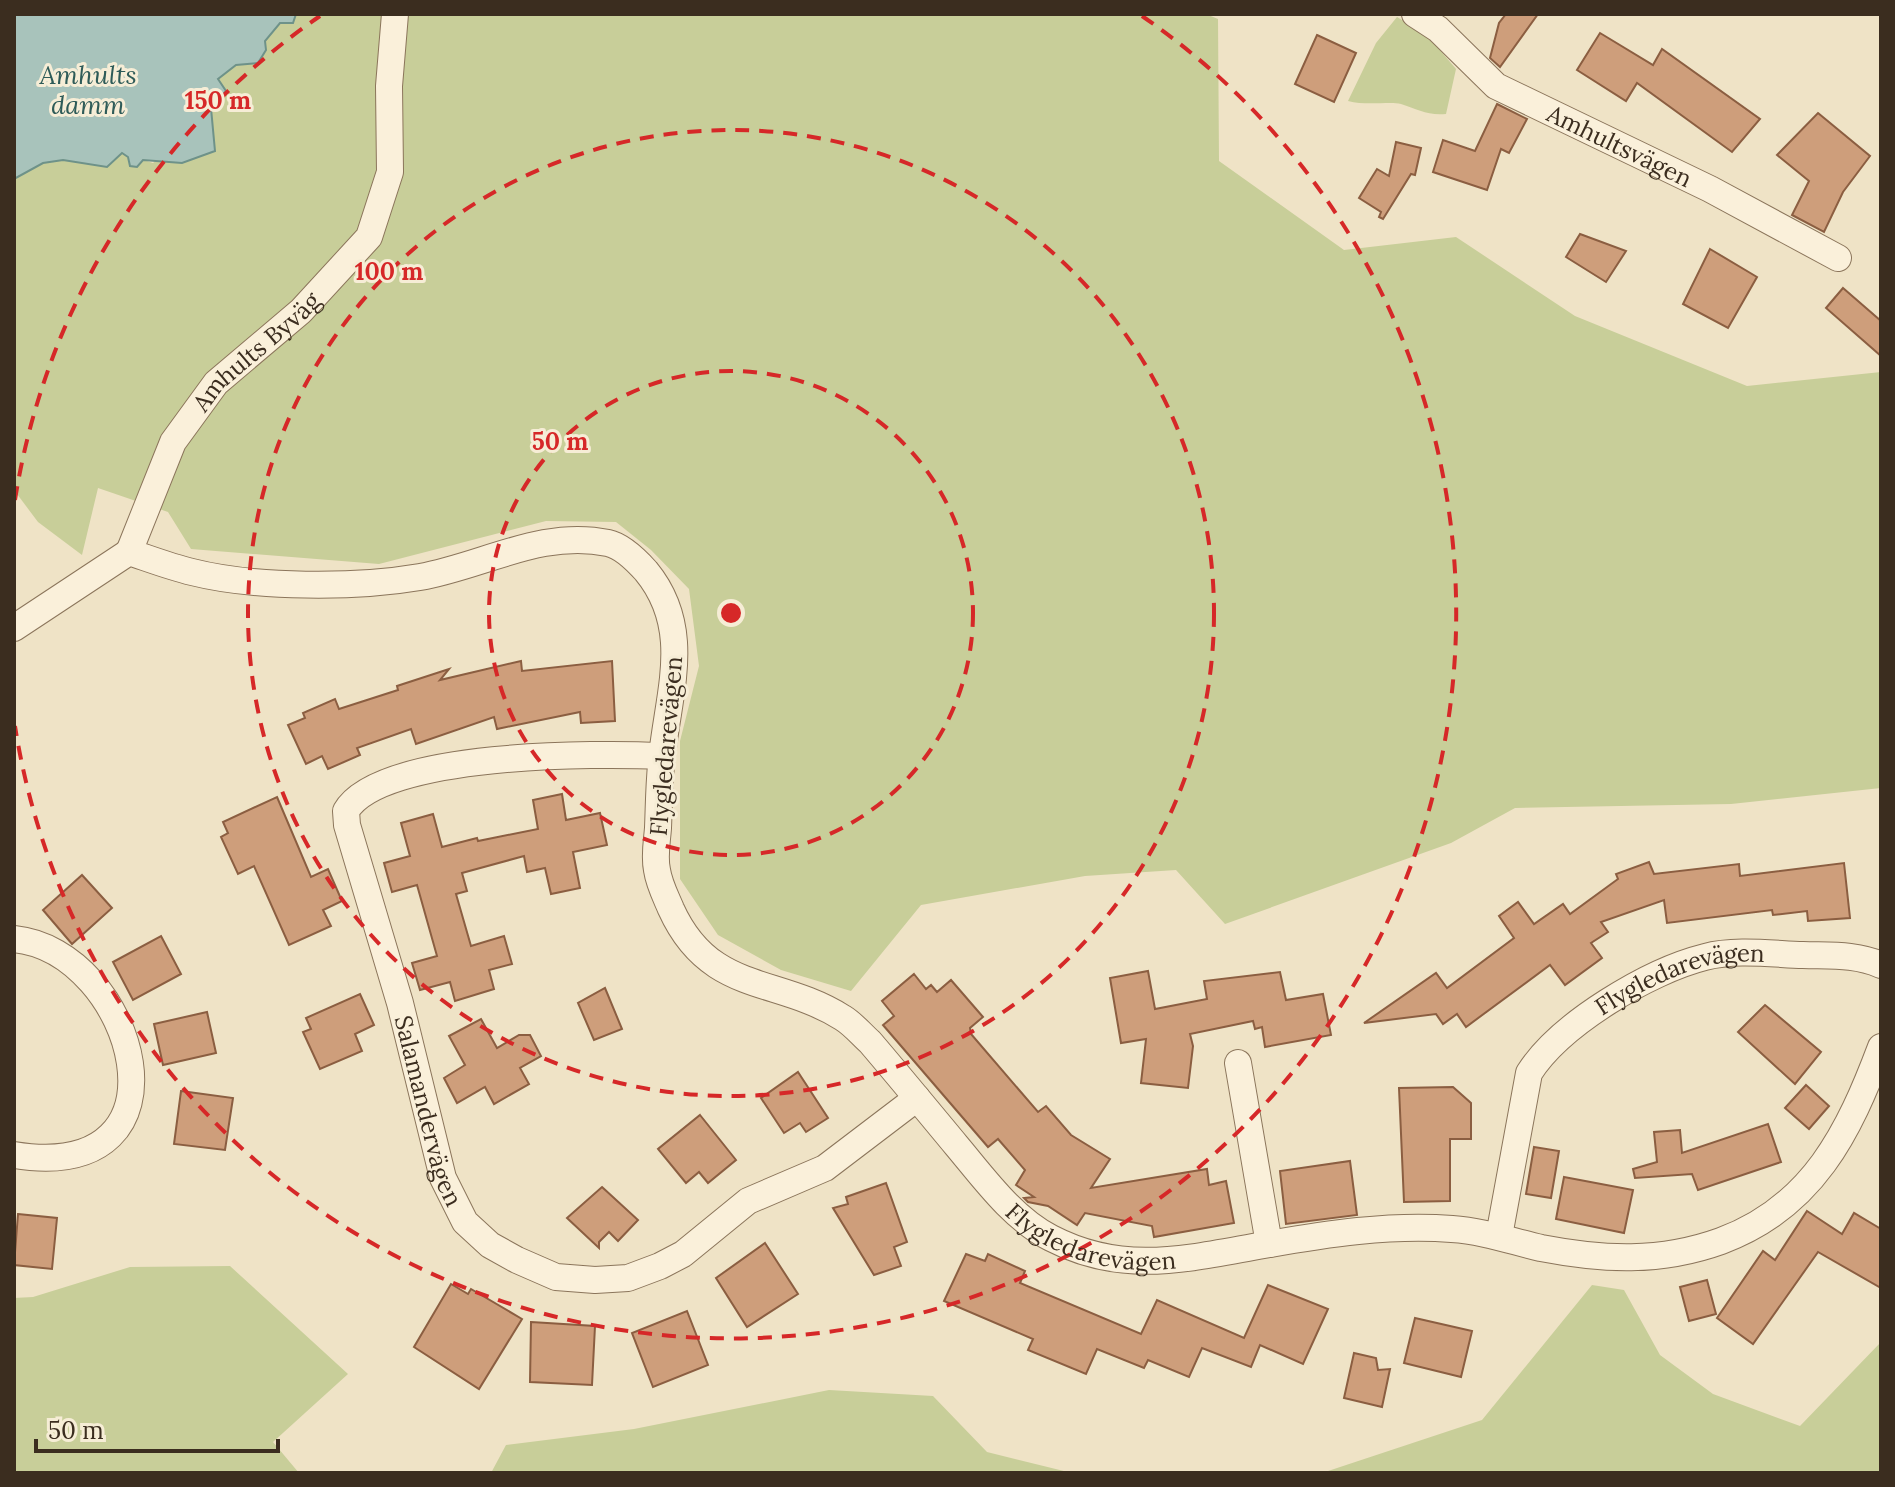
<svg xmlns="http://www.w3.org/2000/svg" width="1895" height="1487" viewBox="0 0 1895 1487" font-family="Lora,serif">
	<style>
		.green { fill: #c8ce99 }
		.water { fill: #a8c3bb; stroke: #6e9289; stroke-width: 2 }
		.building { fill: #ce9e7b; stroke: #8b5e41; stroke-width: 2 }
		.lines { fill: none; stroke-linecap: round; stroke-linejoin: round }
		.street-casing { stroke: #8b755b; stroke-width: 28 }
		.street { stroke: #faf0da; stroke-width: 26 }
		.ring { fill: none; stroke: #d62828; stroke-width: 4; stroke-dasharray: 14 10 }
		.labels { text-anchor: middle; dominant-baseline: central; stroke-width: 6; stroke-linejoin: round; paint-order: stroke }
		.street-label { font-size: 24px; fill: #3b2d1f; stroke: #f6edd6 }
		.water-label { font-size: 26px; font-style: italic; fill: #2e5b58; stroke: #f6edd6 }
		.centre { fill: #d62828; stroke: #f6edd6; stroke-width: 4 }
		.ring-label { font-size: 24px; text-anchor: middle; font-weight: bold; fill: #d62828; stroke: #f6edd6; stroke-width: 6; stroke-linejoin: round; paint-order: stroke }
	</style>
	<rect width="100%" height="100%" fill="#efe3c6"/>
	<!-- green -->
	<g class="green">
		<path d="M296,14H1206L1218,19L1219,161L1344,250L1456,237L1575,316L1747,386L1881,372V788L1731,804L1515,808L1451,843L1225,924L1176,870L1085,876L921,905L851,991L781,970L718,935L680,879V741L699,666L689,589L651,550L616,522L546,521L379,564L191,549L168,512L98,488L82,555L38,522L14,490V179L43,163L63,160L106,167L122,153L153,163L211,108L218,79L236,64L266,50L265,41L280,23H293Z"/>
		<path d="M1397,17L1427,35L1456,69L1446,114C1428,116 1417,109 1401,104C1390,101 1367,106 1348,101L1376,43Z"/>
		<path d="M230,1266L348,1374L273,1442L299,1473H14V1298L33,1297L130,1267Z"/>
		<path d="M1592,1285L1624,1290L1660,1355L1713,1394L1800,1426L1881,1342V1473H1322L1482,1420Z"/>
		<path d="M829,1390L933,1396L987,1452L1072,1473H491L506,1445L634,1429Z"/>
	</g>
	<!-- water -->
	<path class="water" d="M14,14H296L293,23H280L265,41L266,50L258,63L236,65L218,79L226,91L211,108L215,151L182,163L143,160L137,167L130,166L128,157L122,153L107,167L63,160L43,163L14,179Z"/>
	<!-- building -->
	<g class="building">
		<path d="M1506,14H1538L1500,67L1490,58L1499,23Z"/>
		<path d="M1600,33L1653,65L1662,49L1760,119L1732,152L1637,83L1626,101L1577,70Z"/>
		<path d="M1317,35L1356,53L1334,102L1295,84Z"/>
		<path d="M1497,104L1527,119L1509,153L1501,149L1487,190L1433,172L1443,140L1475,151Z"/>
		<path d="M1818,113L1870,156L1843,192L1824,232L1792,215L1809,181L1777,155Z"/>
		<path d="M1396,142L1421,148L1415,175L1411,174L1383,219L1379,217L1381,212L1359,198L1377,169L1389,176Z"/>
		<path d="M1580,234L1626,251L1606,282L1566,257Z"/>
		<path d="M1710,249L1757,277L1728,328L1683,304Z"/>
		<path d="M1843,288L1881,321V356L1826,308Z"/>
		<path d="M521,661L522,671L612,661L615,721L581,723L580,712L497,729L494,717L416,744L411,729L357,748L360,755L328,769L322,756L306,764L288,725L305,718L303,713L335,699L339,709L398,690L397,686L449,669L440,680Z"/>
		<path d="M562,794L566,820L600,813L607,845L573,852L580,888L551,894L545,868L527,872L524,856L462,873L467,891L456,894L471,946L504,936L512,964L489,970L494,989L455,1001L450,982L420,990L412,963L437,956L417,885L392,892L384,863L410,856L401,823L433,814L442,847L477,838L478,841L538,829L533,800Z"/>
		<path d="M277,797L311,877L328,869L342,901L323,910L331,926L289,945L254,866L238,874L221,837L228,833L223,822Z"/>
		<path d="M1649,862L1654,874L1739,864L1740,876L1844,863L1850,918L1808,921L1807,911L1773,915L1772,910L1667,923L1664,900L1601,922L1608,932L1591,943L1602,958L1565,985L1550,965L1466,1027L1457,1014L1443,1024L1436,1014L1364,1023L1436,973L1447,988L1514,938L1499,916L1518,902L1534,924L1563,904L1570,914L1618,879L1616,874Z"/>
		<path d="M82,875L112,908L72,944L43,910Z"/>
		<path d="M161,936L181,974L133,1000L113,962Z"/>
		<path d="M1148,971L1155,1009L1207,999L1204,981L1280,972L1286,1000L1323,994L1331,1035L1265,1047L1262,1027L1255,1029L1253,1021L1190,1034L1193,1046L1188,1088L1141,1083L1146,1039L1121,1043L1110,978Z"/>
		<path d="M914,974L926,989L931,985L937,992L951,980L983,1017L970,1028L971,1034L1038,1112L1046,1106L1071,1135L1110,1159L1091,1188L1207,1169L1209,1185L1226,1181L1234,1223L1154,1237L1152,1226L1085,1213L1077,1225L1048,1206L1028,1202L1024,1198L1034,1197L1016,1185L1025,1170L998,1139L988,1147L883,1025L894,1016L882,1001Z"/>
		<path d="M605,988L622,1029L594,1040L578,1003Z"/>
		<path d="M360,994L374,1025L355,1034L362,1051L320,1069L303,1032L311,1029L306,1018Z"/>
		<path d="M1765,1005L1821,1052L1795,1084L1738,1032Z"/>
		<path d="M207,1012L216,1053L163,1065L154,1024Z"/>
		<path d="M481,1019L497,1048L519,1035H530L541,1056L520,1068L529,1084L494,1104L485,1087L457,1103L444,1078L465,1065L449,1036Z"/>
		<path d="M798,1072L828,1118L806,1132L800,1123L784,1133L761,1098Z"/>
		<path d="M1806,1085L1829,1106L1809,1129L1785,1108Z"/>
		<path d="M1453,1087L1471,1103V1139H1450V1201L1404,1202L1399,1088Z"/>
		<path d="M181,1091L233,1098L225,1150L174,1144Z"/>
		<path d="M700,1115L736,1160L708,1183L699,1172L686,1183L658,1149Z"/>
		<path d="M1768,1124L1781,1162L1698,1190L1692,1174L1635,1178L1633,1169L1657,1162L1654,1132L1680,1130L1682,1153Z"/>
		<path d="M1534,1147L1559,1151L1551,1198L1526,1194Z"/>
		<path d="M1350,1161L1357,1215L1286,1224L1280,1171Z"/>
		<path d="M1564,1177L1633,1190L1624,1233L1556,1219Z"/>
		<path d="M886,1183L907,1242L894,1247L901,1266L874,1275L833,1208L848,1204L846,1197Z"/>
		<path d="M602,1187L638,1220L618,1241L609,1232L599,1242V1248L567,1218Z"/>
		<path d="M1807,1211L1842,1234L1854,1213L1881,1229V1288L1818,1252L1753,1344L1717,1318L1763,1251L1775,1260Z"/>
		<path d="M18,1214L57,1218L52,1269L14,1265Z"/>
		<path d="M765,1243L798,1294L747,1327L716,1278Z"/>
		<path d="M966,1254L985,1261L988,1254L1025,1271L1020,1283L1141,1334L1157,1300L1244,1338L1268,1285L1328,1309L1303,1364L1260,1345L1251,1367L1202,1348L1189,1377L1148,1360L1144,1368L1097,1349L1086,1374L1028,1350L1033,1339L944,1301Z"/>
		<path d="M1707,1280L1716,1314L1689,1321L1680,1287Z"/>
		<path d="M451,1284L468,1294L471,1289L522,1319L479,1389L414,1347Z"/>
		<path d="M687,1311L708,1365L653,1387L632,1333Z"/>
		<path d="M1415,1318L1472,1331L1461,1377L1404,1363Z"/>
		<path d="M531,1322L595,1326L592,1385L530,1382Z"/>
		<path d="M1354,1353L1376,1358L1378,1370L1390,1369L1382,1407L1344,1398Z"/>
	</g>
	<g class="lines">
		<defs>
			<g id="street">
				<path id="s1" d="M1415,14L1438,29L1496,86L1710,189L1838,258"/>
				<path id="s2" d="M129,552L173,442L216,383L301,311L369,237L390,172L389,86L395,14"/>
				<path id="s3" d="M14,628L129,552C150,559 171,567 192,572C255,588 356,588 420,577C483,566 542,529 608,543C622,546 637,561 646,571C693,628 669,690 662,756C659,779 659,804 658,828C657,842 654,856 657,870C659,884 666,897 671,909C710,995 777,976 843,1018C853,1024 861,1034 870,1042C899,1076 927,1110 956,1145C983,1177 1012,1218 1051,1238C1124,1276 1189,1258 1264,1245C1325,1234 1391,1224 1452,1229C1483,1231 1511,1241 1541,1248C1603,1260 1660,1263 1721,1241C1813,1207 1849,1132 1881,1047"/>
				<path id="s4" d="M662,756C599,753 380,752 346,811L347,825L400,1003L443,1178L465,1222L490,1245L517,1260L556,1277L595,1280L628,1278L660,1266L683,1254L748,1201L825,1168L917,1098"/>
				<path d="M14,939C135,951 202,1185 14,1155"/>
				<path d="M1238,1063L1269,1244"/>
				<path id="s5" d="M1499,1236L1529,1073C1560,1024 1649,971 1705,957C1735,949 1772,954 1803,955C1830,956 1856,954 1881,965"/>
			</g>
		</defs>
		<!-- street casing -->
		<use href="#street" class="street-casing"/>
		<!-- street -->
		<use href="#street" class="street"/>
	</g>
	<!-- distance rings -->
	<g class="ring">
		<circle cx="731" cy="613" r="242"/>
		<circle cx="731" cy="613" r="483"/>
		<path d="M15 500A725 725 0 0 1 320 16M1142 16A725 725 0 1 1 15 726"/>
	</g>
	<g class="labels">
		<!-- street labels -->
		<g class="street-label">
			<text stroke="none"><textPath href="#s1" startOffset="246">Amhultsvägen</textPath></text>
			<text stroke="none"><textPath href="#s2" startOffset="242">Amhults Byväg</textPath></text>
			<text transform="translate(666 746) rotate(-85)">Flygledarevägen</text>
			<text stroke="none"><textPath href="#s5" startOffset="350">Flygledarevägen</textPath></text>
			<text stroke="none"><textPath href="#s4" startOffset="640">Salamandervägen</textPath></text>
			<text stroke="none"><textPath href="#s3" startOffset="1576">Flygledarevägen</textPath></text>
		</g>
		<!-- water labels -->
		<g class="water-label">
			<text x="88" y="74">Amhults<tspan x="88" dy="30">damm</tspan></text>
		</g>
	</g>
	<circle cx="731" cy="613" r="12" class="centre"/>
	<g class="ring-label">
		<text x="218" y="109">150 m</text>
		<text x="389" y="280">100 m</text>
		<text x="560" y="450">50 m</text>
	</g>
	<!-- border -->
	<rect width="1895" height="1487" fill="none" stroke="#3b2d1f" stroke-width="32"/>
	<!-- scale -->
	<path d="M36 1439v12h242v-12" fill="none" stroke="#3b2d1f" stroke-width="4"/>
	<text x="48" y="1439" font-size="24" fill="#3b2d1f" stroke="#f6edd6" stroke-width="6" paint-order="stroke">50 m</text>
</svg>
